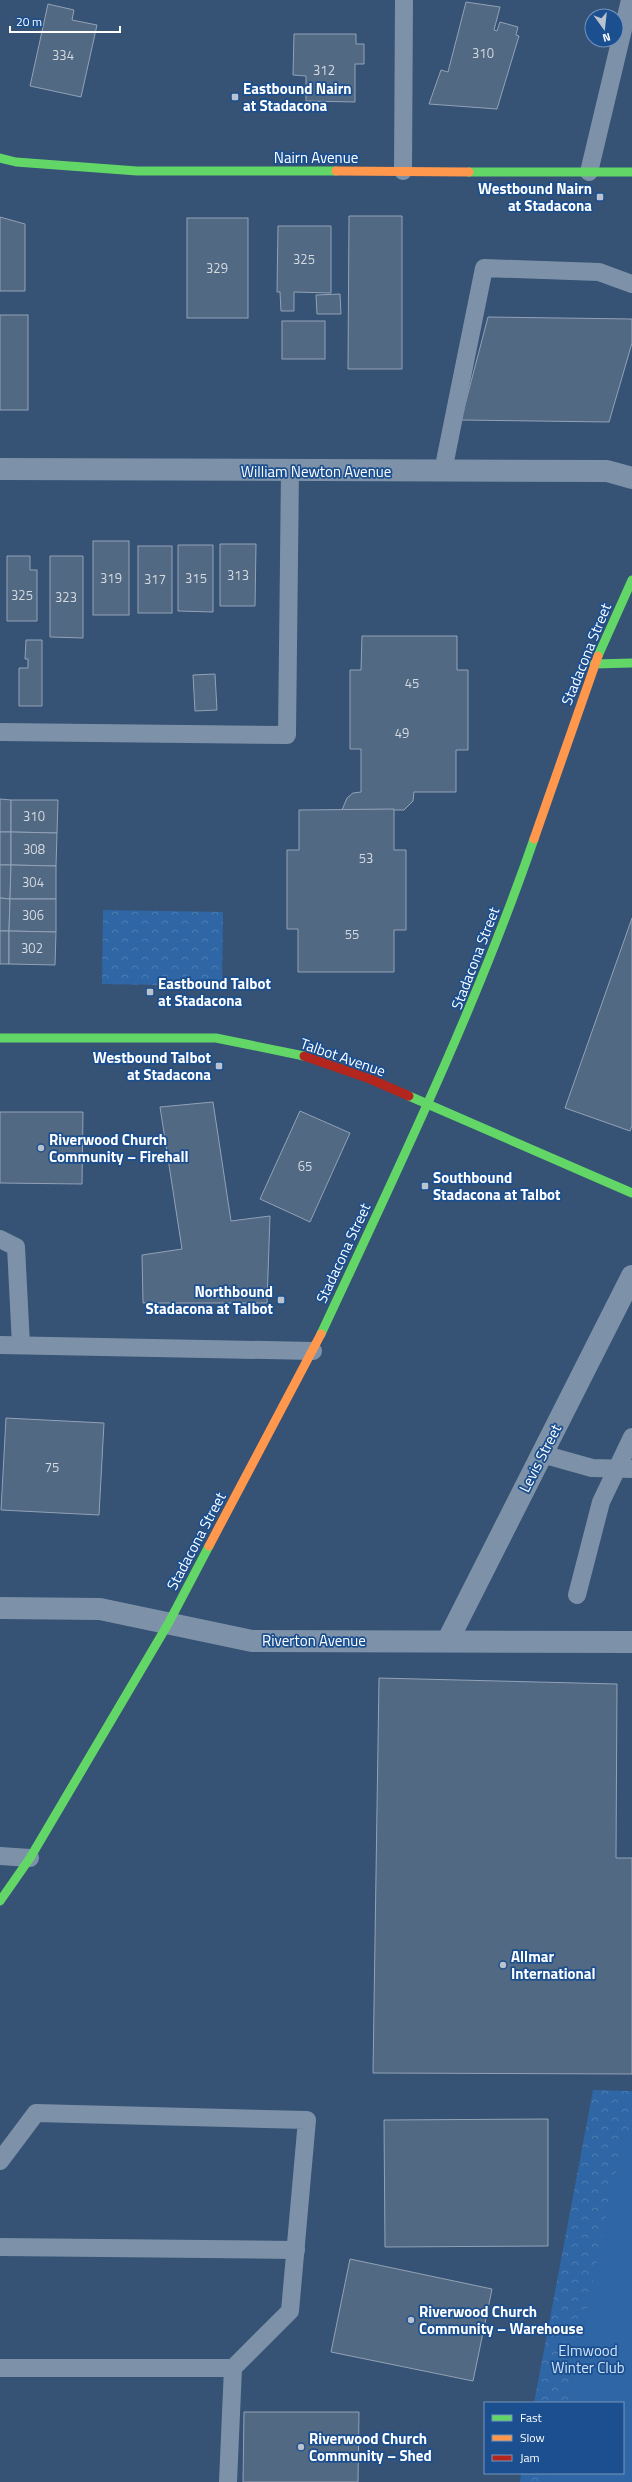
<svg xmlns="http://www.w3.org/2000/svg" width="632" height="2482" viewBox="0 0 632 2482" font-family="'Titillium Web',sans-serif">
	<style>
		.park { fill: url(#park-crowns) }
		.pitch { fill: #2f66a5 }
		.building { fill: #526984; stroke: #92a2b6 }
		.lines { fill: none; stroke-linecap: round; stroke-linejoin: round }
		.lane { stroke: #7d92a8; stroke-width: 18 }
		.street { stroke: #7d92a8; stroke-width: 22 }
		.fast { stroke: #63d668; stroke-width: 9 }
		.slow { stroke: #ff974d; stroke-width: 9 }
		.jam { stroke: #b3261e; stroke-width: 9 }
		.poi-dot { fill: #b9c2ce; stroke: #1b4f8f; stroke-width: 1.5 }
		.labels { text-anchor: middle; dominant-baseline: central; stroke-width: 3.5; stroke-linejoin: round; paint-order: stroke }
		.number-label { font-size: 13px; fill: #d4dae0 }
		.poi-label { font-size: 15px; font-weight: bold; fill: #fff; stroke: #1b4f8f; text-anchor: start }
		.street-label { font-size: 15px; fill: #fff; stroke: #1b4f8f }
		.park-label { font-size: 15px; fill: #cfe3fa; stroke: #1b4f8f }
	</style>
	<defs>
		<pattern id="park-crowns" width="20" height="18" patternUnits="userSpaceOnUse"><rect width="20" height="18" fill="#2f66a5"/><path d="M2 6a3 3 0 1 1 6 0M12 15a3 3 0 1 1 6 0" fill="none" stroke="#4e7db2"/></pattern>
	</defs>
	<rect width="100%" height="100%" fill="#365274"/>
	<!-- park -->
	<g class="park">
		<path d="M103,910L223,912L222,986L102,984Z"/>
		<path d="M593,2090L632,2091V2482H520L521,2473H623V2403H534Z"/>
	</g>
	<!-- pitch -->
	<path class="pitch" d="M624,2135L632,2137V2482H550L552,2473H623V2403H567Z"/>
	<!-- building -->
	<g class="building">
		<path d="M466,2L500,7L494,30L497,31L500,22L518,27L516,35L519,36L497,109L429,104L441,70L448,72Z"/>
		<path d="M48,4L74,10L72,20L97,25L81,97L30,86Z"/>
		<path d="M294,34H356V44H364V64H355V102L306,101V76L293,75Z"/>
		<path d="M349,216H402V369H348Z"/>
		<path d="M0,217L25,224V291H0Z"/>
		<rect x="187" y="218" width="61" height="100"/>
		<path d="M278,226H331V293L294,292V311H281L280,292H277Z"/>
		<path d="M340,294L341,314H317L316,295Z"/>
		<rect x="0" y="315" width="28" height="95"/>
		<path d="M488,317L632,319V343L609,422L461,420Z"/>
		<rect x="282" y="321" width="43" height="38"/>
		<rect x="93" y="541" width="36" height="74"/>
		<path d="M220,544H256L255,606H220Z"/>
		<path d="M178,545H213V612L178,611Z"/>
		<rect x="138" y="546" width="34" height="67"/>
		<path d="M7,556H30V570H37V621H7Z"/>
		<path d="M50,556H83V638L50,637Z"/>
		<path d="M362,636H457V670H468V750H456V792H414L413,801L404,810H342L347,798L353,793L361,792V749H350V670H361Z"/>
		<path d="M26,640H42V706H19V668H28V659H25Z"/>
		<path d="M215,674L217,710L195,711L193,675Z"/>
		<path d="M0,799L11,800V832H0Z"/>
		<path d="M11,800H58L57,833L11,832Z"/>
		<path d="M394,809V850H406V930H394V972H298V929H287V850H299V810Z"/>
		<rect x="0" y="832" width="11" height="33"/>
		<path d="M11,832L57,833L56,866L11,865Z"/>
		<path d="M0,865H11L10,899L0,898Z"/>
		<path d="M11,865L56,866V899H10Z"/>
		<path d="M0,898L10,899L9,931H0Z"/>
		<path d="M10,899H56V932L9,931Z"/>
		<path d="M632,918V1126L630,1131L565,1108Z"/>
		<rect x="0" y="931" width="9" height="33"/>
		<path d="M9,931L56,932L55,965L9,964Z"/>
		<path d="M213,1102L231,1221L270,1216L267,1303H143L142,1255L182,1249L160,1107Z"/>
		<path d="M300,1111L350,1133L310,1222L260,1199Z"/>
		<path d="M0,1112H83L82,1184L0,1183Z"/>
		<path d="M6,1418L104,1423L99,1515L1,1510Z"/>
		<path d="M379,1678L617,1684L616,1858H632V2074L373,2073Z"/>
		<path d="M548,2119V2246L385,2247L384,2120Z"/>
		<path d="M350,2259L492,2289L473,2381L331,2352Z"/>
		<path d="M244,2412H359L358,2482H243Z"/>
	</g>
	<g class="lines">
		<!-- lane -->
		<g class="lane">
			<path d="M403,171L404,0"/>
			<path d="M589,172L630,0"/>
			<path d="M443,471L484,268L599,272L632,284"/>
			<path d="M0,732L287,735L290,471"/>
			<path d="M0,1239L16,1247L21,1345"/>
			<path d="M0,1345L313,1351"/>
			<path d="M542,1454L592,1468L632,1469"/>
			<path d="M577,1595L601,1502L632,1437"/>
			<path d="M0,1856L30,1858"/>
			<path d="M0,2161L36,2113L307,2120L290,2311L233,2368H0"/>
			<path d="M0,2247L296,2250"/>
			<path d="M228,2482L233,2368"/>
		</g>
		<!-- street -->
		<g class="street">
			<path d="M0,469L607,471L632,478"/>
			<path d="M0,1608L100,1609L252,1641L632,1642"/>
			<path d="M448,1640L632,1276"/>
		</g>
		<!-- fast -->
		<g class="fast">
			<path d="M0,158L16,162L137,171H336"/>
			<path d="M469,172H632"/>
			<path d="M598,656L632,580"/>
			<path d="M594,664L632,663"/>
			<path d="M0,1038H216L304,1056"/>
			<path d="M409,1096L632,1193"/>
			<path d="M321,1334C397,1171 475,1010 534,839"/>
			<path d="M0,1901L30,1858L168,1624L209,1546"/>
		</g>
		<!-- slow -->
		<g class="slow">
			<path d="M336,171L469,172"/>
			<path d="M534,839L598,656"/>
			<path d="M209,1546L321,1334"/>
		</g>
		<!-- jam -->
		<path class="jam" d="M304,1056L370,1079L409,1096"/>
	</g>
	<!-- markers -->
	<g class="poi-dot">
		<rect x="231" y="93" width="8" height="8" rx="2"/>
		<rect x="596" y="193" width="8" height="8" rx="2"/>
		<rect x="146" y="988" width="8" height="8" rx="2"/>
		<rect x="215" y="1062" width="8" height="8" rx="2"/>
		<circle cx="41" cy="1148" r="4"/>
		<rect x="421" y="1182" width="8" height="8" rx="2"/>
		<rect x="277" y="1296" width="8" height="8" rx="2"/>
		<circle cx="503" cy="1965" r="4"/>
		<circle cx="411" cy="2320" r="4"/>
		<circle cx="301" cy="2447" r="4"/>
	</g>
	<g class="labels">
		<!-- number labels -->
		<g class="number-label">
			<text x="483" y="53">310</text>
			<text x="63" y="55">334</text>
			<text x="324" y="70">312</text>
			<text x="304" y="259">325</text>
			<text x="217" y="268">329</text>
			<text x="238" y="575">313</text>
			<text x="111" y="578">319</text>
			<text x="196" y="578">315</text>
			<text x="155" y="579">317</text>
			<text x="22" y="595">325</text>
			<text x="66" y="597">323</text>
			<text x="412" y="683">45</text>
			<text x="402" y="733">49</text>
			<text x="34" y="816">310</text>
			<text x="34" y="849">308</text>
			<text x="366" y="858">53</text>
			<text x="33" y="882">304</text>
			<text x="33" y="915">306</text>
			<text x="352" y="934">55</text>
			<text x="32" y="948">302</text>
			<text x="305" y="1166">65</text>
			<text x="52" y="1467">75</text>
		</g>
		<!-- poi labels -->
		<g class="poi-label">
			<text x="243" y="88">Eastbound Nairn<tspan x="243" dy="17">at Stadacona</tspan></text>
			<text x="592" y="188" text-anchor="end">Westbound Nairn<tspan x="592" dy="17">at Stadacona</tspan></text>
			<text x="158" y="983">Eastbound Talbot<tspan x="158" dy="17">at Stadacona</tspan></text>
			<text x="211" y="1057" text-anchor="end">Westbound Talbot<tspan x="211" dy="17">at Stadacona</tspan></text>
			<text x="49" y="1139">Riverwood Church<tspan x="49" dy="17">Community – Firehall</tspan></text>
			<text x="433" y="1177">Southbound<tspan x="433" dy="17">Stadacona at Talbot</tspan></text>
			<text x="273" y="1291" text-anchor="end">Northbound<tspan x="273" dy="17">Stadacona at Talbot</tspan></text>
			<text x="511" y="1956">Allmar<tspan x="511" dy="17">International</tspan></text>
			<text x="419" y="2311">Riverwood Church<tspan x="419" dy="17">Community – Warehouse</tspan></text>
			<text x="309" y="2438">Riverwood Church<tspan x="309" dy="17">Community – Shed</tspan></text>
		</g>
		<!-- street labels -->
		<g class="street-label">
			<text x="316" y="157">Nairn Avenue</text>
			<text x="316" y="471">William Newton Avenue</text>
			<text transform="translate(586 654) rotate(-68)">Stadacona Street</text>
			<text transform="translate(475 958) rotate(-69)">Stadacona Street</text>
			<text transform="translate(343 1057) rotate(19)">Talbot Avenue</text>
			<text transform="translate(343 1253) rotate(-65)">Stadacona Street</text>
			<text transform="translate(540 1458) rotate(-63)">Levis Street</text>
			<text transform="translate(196 1541) rotate(-62)">Stadacona Street</text>
			<text x="314" y="1640">Riverton Avenue</text>
		</g>
		<!-- park labels -->
		<g class="park-label">
			<text x="588" y="2350">Elmwood<tspan x="588" dy="17">Winter Club</tspan></text>
		</g>
	</g>
	<!-- legend -->
	<rect x="484" y="2402" width="140" height="72" fill="#1b4f8f" stroke="#7695bc"/>
	<rect x="492" y="2415" width="20" height="6" fill="#63d668" stroke="#7695bc"/>
	<text x="520" y="2422" font-size="12" fill="#ffffff">Fast</text>
	<rect x="492" y="2435" width="20" height="6" fill="#ff974d" stroke="#7695bc"/>
	<text x="520" y="2442" font-size="12" fill="#ffffff">Slow</text>
	<rect x="492" y="2455" width="20" height="6" fill="#b3261e" stroke="#7695bc"/>
	<text x="520" y="2462" font-size="12" fill="#ffffff">Jam</text>
	<!-- north arrow -->
	<g transform="translate(604 28) rotate(165)"><circle r="19" fill="#1b4f8f" stroke="#7695bc"/>
	<path d="M0-3L7 15L0 10L-7 15Z" fill="#b9c2ce"/>
	<text y="-6" font-size="11" font-weight="bold" text-anchor="middle" fill="#ffffff">N</text>
	</g>
	<!-- scale -->
	<path d="M10 26v6h110v-6" fill="none" stroke="#ffffff" stroke-width="2"/>
	<text x="16" y="26" font-size="12" fill="#ffffff" stroke="#1b4f8f" stroke-width="3" paint-order="stroke">20 m</text>
</svg>
